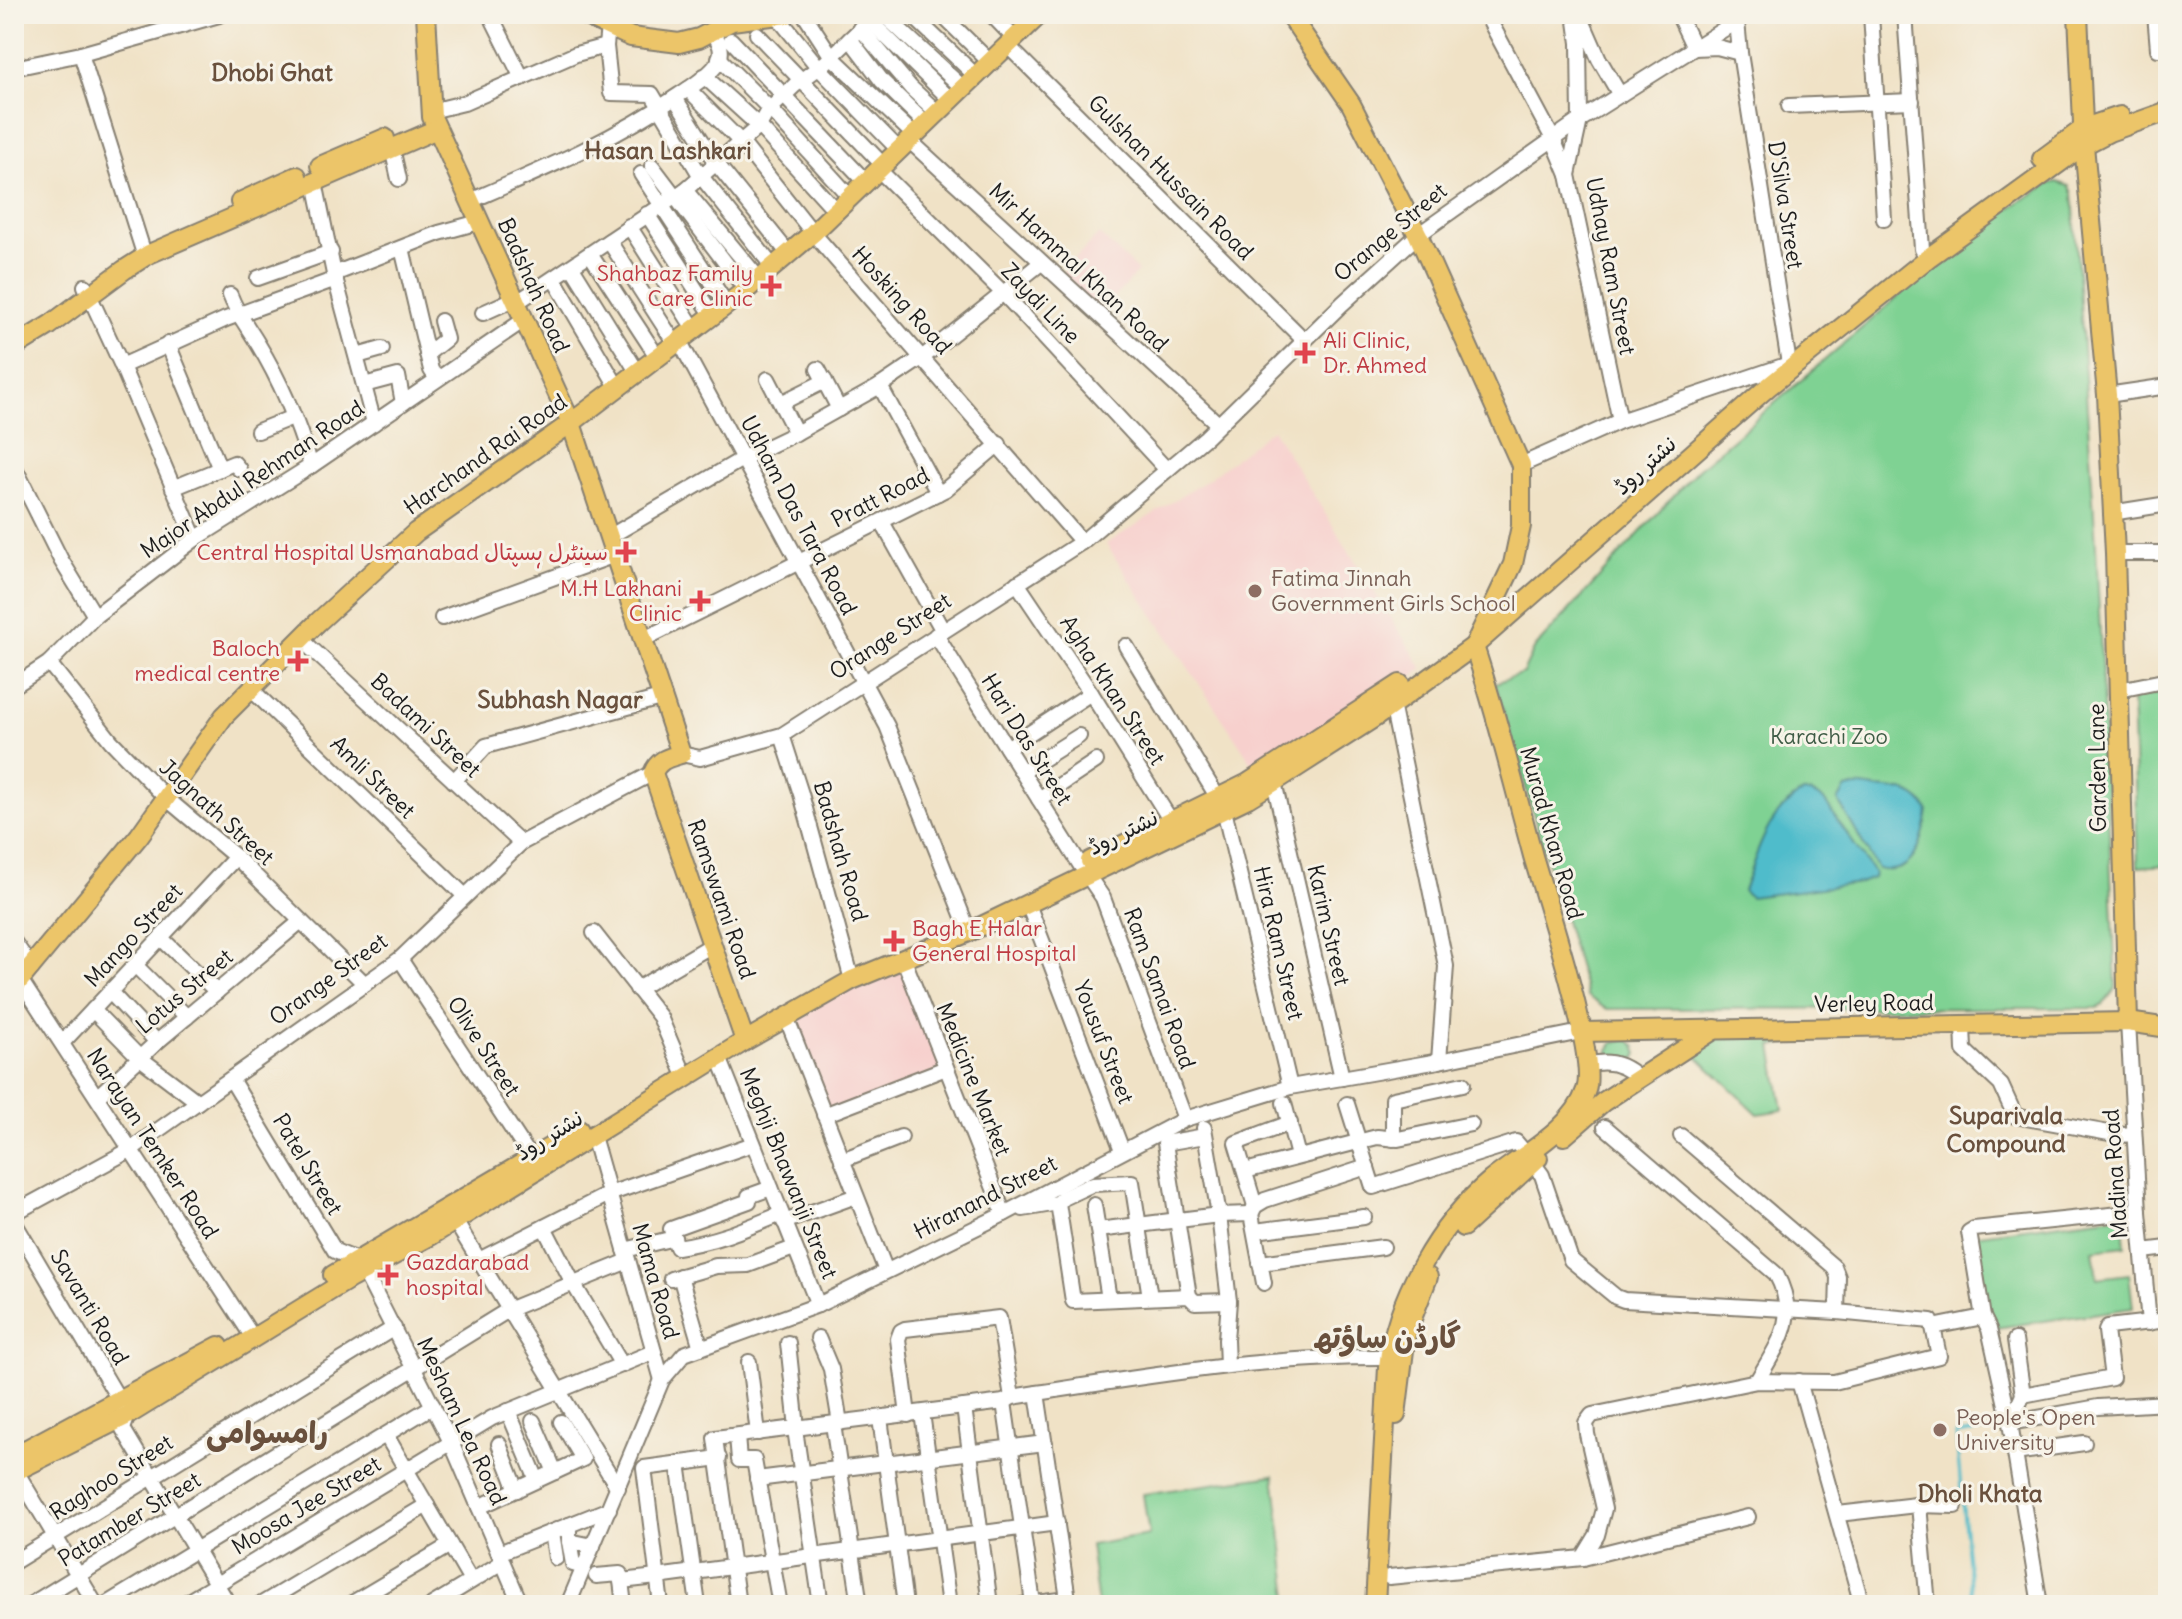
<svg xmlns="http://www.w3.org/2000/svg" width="2182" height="1619" viewBox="0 0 2182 1619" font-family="Delius,'Playpen Sans Arabic',sans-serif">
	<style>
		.built { fill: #f7d0cd }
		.green { fill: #7fd293; stroke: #4e7758; stroke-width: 2 }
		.water { fill: #50bccb; stroke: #366c74; stroke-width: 2 }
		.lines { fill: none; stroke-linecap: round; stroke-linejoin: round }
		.stream { stroke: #50bccb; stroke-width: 3 }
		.minor-casing { stroke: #867f71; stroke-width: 18 }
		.major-casing { stroke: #867f71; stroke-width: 22 }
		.minor { stroke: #fff; stroke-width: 14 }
		.major { stroke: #ecc569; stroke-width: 18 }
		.health-dot { fill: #e0444e; stroke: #f7f3e8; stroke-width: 3 }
		.education-dot { fill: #8d6e63; stroke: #f7f3e8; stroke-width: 3 }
		.labels { text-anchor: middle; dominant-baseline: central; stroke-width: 6; stroke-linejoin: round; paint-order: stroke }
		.street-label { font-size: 22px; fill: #1c1c1c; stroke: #f7f3e8 }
		.health-label { font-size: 22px; fill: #be3a42; stroke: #f7f3e8; text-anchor: end }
		.education-label { font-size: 22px; fill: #785e54; stroke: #f7f3e8; text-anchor: start }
		.park-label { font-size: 22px; fill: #3f5c46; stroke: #f7f3e8 }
		.neighbourhood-label { font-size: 24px; font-weight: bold; fill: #69503d; stroke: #f7f3e8 }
		.district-label { font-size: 30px; font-weight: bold; fill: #69503d; stroke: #f7f3e8 }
	</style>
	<rect width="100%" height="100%" fill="#f7f3e8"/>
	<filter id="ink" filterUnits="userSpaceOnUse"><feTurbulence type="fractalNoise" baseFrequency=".0125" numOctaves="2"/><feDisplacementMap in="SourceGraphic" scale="16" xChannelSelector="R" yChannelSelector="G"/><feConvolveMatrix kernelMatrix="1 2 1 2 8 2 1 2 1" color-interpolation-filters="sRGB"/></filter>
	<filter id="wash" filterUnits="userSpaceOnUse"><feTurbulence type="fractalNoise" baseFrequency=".006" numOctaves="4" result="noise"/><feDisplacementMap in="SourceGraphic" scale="32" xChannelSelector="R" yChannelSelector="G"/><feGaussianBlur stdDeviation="1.8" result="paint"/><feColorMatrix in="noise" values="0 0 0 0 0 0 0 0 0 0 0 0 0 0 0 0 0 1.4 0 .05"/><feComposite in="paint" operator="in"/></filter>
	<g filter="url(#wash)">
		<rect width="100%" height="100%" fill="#f0e2c6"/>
		<!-- built -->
		<g class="built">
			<path d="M1099,234L1138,271L1099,315L1058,277Z"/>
			<path d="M1272,429L1423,669L1260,775L1106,544L1210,478Z"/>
			<path d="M904,960L946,1068L824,1115L787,1019Z"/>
			<path d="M2168,1547V1605H2155L2163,1568Z"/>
		</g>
		<!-- green -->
		<g class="green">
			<path d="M2057,182L2070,186L2073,193L2096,546L2116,988L2103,1005L2097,1008L1606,1009L1587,996L1495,683L1523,673L1534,649L1697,470L1950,252L2013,206L2049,184Z"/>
			<path d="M2168,691V865L2138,867L2132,698Z"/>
			<path d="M1783,1028L1786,1043L1772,1046L1783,1110L1758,1114L1687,1047L1715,1029Z"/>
			<path d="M1627,1039L1635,1045L1638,1054L1631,1067L1609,1059V1050L1614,1042Z"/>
			<path d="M2122,1215L2125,1246L2093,1250L2097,1278L2129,1274L2133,1308L1989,1329L1972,1235Z"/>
			<path d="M1274,1475L1290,1605H1098L1090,1545L1149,1535L1143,1494Z"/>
		</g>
		<!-- water -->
		<g class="water">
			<path d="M1863,786C1889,792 1912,784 1928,810C1924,838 1916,878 1878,869L1838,801L1845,789Z"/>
			<path d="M1803,793H1811L1823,799L1874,873L1873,878L1860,883L1750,897L1743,891C1757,855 1766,812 1803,793Z"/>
		</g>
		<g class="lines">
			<!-- stream -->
			<path class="stream" d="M1972,1605L1956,1435L2000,1429"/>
		</g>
	</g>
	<g filter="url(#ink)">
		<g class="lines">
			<defs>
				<g id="minor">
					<path d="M490,14L522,78"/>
					<path d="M804,14L832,57L915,136"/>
					<path d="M883,14L964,89"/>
					<path d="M911,14L977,77"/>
					<path d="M941,14L991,63"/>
					<path d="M991,14L1015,39"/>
					<path d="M1486,14L1553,139L1568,175"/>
					<path d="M1575,14L1579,43L1580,120L1568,175L1620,421"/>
					<path d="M1678,14L1694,48L1717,47L1740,53"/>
					<path d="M1871,14L1884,219"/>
					<path d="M1905,14L1922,249L1928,258"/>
					<path d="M2155,14L2158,49"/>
					<path d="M777,16L819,68L900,151"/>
					<path d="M1581,18L1599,59L1620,95"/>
					<path d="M870,21L952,101"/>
					<path d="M608,26L606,46L611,93L652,94L700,175L773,267"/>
					<path d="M860,28L911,88L939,114"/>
					<path d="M757,34L884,166"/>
					<path d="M850,39L882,81L927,125"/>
					<path d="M731,40L866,182"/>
					<path d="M1008,46L1304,340"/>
					<path d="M81,54L145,257"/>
					<path d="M719,58L771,110L850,197"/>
					<path d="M14,68L81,54L219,15"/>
					<path d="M704,76L759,126L836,211"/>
					<path d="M688,89L741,142L813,233L1082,542"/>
					<path d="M675,98L716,163L789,254"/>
					<path d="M1789,106L1912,101"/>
					<path d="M431,111L464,103L576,54L606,46"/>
					<path d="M910,141L1218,424"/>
					<path d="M392,148L399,179"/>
					<path d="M652,166L746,290"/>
					<path d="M879,170L1003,293L1167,470"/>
					<path d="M641,174L727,305"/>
					<path d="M315,182L334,274L374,423"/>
					<path d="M685,190L759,279"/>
					<path d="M470,201C542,170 614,140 679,95C691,87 708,77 717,64C725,52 719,41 712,30"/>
					<path d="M647,214L713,316"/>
					<path d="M629,226L695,330"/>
					<path d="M609,241L676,345"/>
					<path d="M402,248L431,370L437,379"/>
					<path d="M590,254L658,358"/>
					<path d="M572,267L638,373"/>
					<path d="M334,274L439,233L479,222"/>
					<path d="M258,278L331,252"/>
					<path d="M554,279L618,388"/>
					<path d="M85,286L122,366L195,539"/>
					<path d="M230,295C237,314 248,327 258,344C280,380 299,426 311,466"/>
					<path d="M516,303L685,190L759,126L767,112L795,85L825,63L876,14"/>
					<path d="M483,313L514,299"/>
					<path d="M680,342L887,726L969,932"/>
					<path d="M168,344L220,469"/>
					<path d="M427,354L446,339L441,321"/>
					<path d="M357,356L382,349"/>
					<path d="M122,366L226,319L336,279"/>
					<path d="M818,369L839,409"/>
					<path d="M768,379L796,433"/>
					<path d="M364,385L398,376L403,403"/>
					<path d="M880,386L938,493"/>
					<path d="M2107,395L2168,386"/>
					<path d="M781,403L825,381"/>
					<path d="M258,431L293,417"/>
					<path d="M1521,465L1620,421L1789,364L1740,53L1737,21"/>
					<path d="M14,466L61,560L95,616"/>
					<path d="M173,488L234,463L239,469"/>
					<path d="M2111,513L2168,504"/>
					<path d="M882,522L943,631"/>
					<path d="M609,537L744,458L796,433L880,386L923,357L1041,263"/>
					<path d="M2115,553H2168"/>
					<path d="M1017,583L1091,693L1171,821"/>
					<path d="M442,618L615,555"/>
					<path d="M936,635L1081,866"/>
					<path d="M301,639L521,843"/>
					<path d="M644,639L946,489L999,444"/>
					<path d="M1126,646L1218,798"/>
					<path d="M49,663L111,741L166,798L236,857L365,984"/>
					<path d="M14,686L49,663L95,616L195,539L311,466L524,320"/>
					<path d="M251,689L465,896"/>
					<path d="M2119,690L2168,680"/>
					<path d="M1392,704L1446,966L1439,1061"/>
					<path d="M782,735L801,794L852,980"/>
					<path d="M1007,748L1091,693"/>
					<path d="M681,754L700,758L782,735L1082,542L1206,437L1342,304L1418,235L1580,120L1748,14"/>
					<path d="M1022,772L1079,736"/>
					<path d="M454,781L486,746L664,697"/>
					<path d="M1274,782L1342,1078"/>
					<path d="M1039,799L1096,761"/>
					<path d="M1224,810L1290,1087"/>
					<path d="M1088,876L1103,898L1185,1119"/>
					<path d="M1028,904L1122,1150"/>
					<path d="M594,933L660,1017L682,1069"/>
					<path d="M161,938L217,992"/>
					<path d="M14,942L32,968"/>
					<path d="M400,959L531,1158"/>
					<path d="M904,960L1004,1214"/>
					<path d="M135,965L187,1017"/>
					<path d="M21,981L248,1330"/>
					<path d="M637,989L712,945"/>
					<path d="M110,992L157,1042"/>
					<path d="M93,1010L140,1058L198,1102"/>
					<path d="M787,1019L886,1271"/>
					<path d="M2128,1022L2139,1212L2149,1323"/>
					<path d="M1963,1025L1964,1050L2001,1085L2015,1116L2120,1135L2134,1134"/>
					<path d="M63,1042L236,857"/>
					<path d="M719,1057L818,1305"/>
					<path d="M1588,1065C1607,1059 1624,1064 1639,1078"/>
					<path d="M231,1079L335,1251L357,1260L364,1271L451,1442L521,1605"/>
					<path d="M97,1097L157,1042L301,921"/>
					<path d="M1284,1103L1298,1156"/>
					<path d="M1347,1104L1373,1187L1516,1142L1526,1154"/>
					<path d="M824,1115L946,1068"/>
					<path d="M1605,1127L1776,1274C1800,1318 1779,1342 1757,1381"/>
					<path d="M1204,1128L1219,1215L1229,1301L1226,1340L1227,1365"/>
					<path d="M593,1136L662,1380"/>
					<path d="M1681,1136L1834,1267L1838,1277L1837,1312"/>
					<path d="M1393,1139V1099L1463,1084"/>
					<path d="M842,1160L901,1137"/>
					<path d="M1533,1163L1542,1175L1571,1260L1616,1297L1624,1300L1837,1312L1931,1321L1933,1327"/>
					<path d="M1245,1171L1377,1137L1398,1139L1471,1124"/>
					<path d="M1058,1203L1073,1301L1189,1296L1195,1302L1229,1301"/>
					<path d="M1094,1205L1109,1299"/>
					<path d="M1255,1206L1236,1143L1290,1123"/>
					<path d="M1023,1209L1058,1203L1063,1198L1093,1184L1132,1182L1150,1297"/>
					<path d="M14,1213L130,1150L400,959L521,843L653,773"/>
					<path d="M1251,1214L1255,1206L1265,1200L1367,1167"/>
					<path d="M455,1221L618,1488"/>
					<path d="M14,1222L128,1415L123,1429L229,1605"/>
					<path d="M784,1222L856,1196"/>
					<path d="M544,1227L573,1283L622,1365"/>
					<path d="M1098,1230L1219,1215L1251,1214L1264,1283"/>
					<path d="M1255,1231L1364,1217"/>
					<path d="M674,1238L677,1247C718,1241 742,1230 781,1214"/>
					<path d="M625,1250L674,1238L671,1229L749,1201V1196L771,1188"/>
					<path d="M2143,1251L2168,1248"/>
					<path d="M479,1260L609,1194L753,1144"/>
					<path d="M1260,1263L1383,1247"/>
					<path d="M680,1276L701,1348"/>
					<path d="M671,1279L716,1266L748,1265L794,1248"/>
					<path d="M1189,1296L1165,1143L1205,1136"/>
					<path d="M818,1338L831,1369L840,1423"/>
					<path d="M2015,1340L2023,1395"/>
					<path d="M788,1343L797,1428"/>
					<path d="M749,1362L758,1433"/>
					<path d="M1799,1381L1862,1605"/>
					<path d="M1004,1402L1033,1603"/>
					<path d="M964,1407L990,1605"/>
					<path d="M508,1411L537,1480"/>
					<path d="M2008,1411L2016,1410L2023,1395L2112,1378L2106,1331L2108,1327L2168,1320"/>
					<path d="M922,1413L949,1605"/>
					<path d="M908,1415L898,1339L901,1331L905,1329L999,1318L1012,1397"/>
					<path d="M880,1418L905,1605"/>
					<path d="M533,1421L555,1472"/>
					<path d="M2010,1423L2098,1407L2168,1403"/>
					<path d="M833,1424L860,1605"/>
					<path d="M795,1429L821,1605"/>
					<path d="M386,1435L471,1581"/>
					<path d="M737,1436L739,1460H754L780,1605"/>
					<path d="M499,1444L517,1490"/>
					<path d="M2015,1453L2084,1443"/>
					<path d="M678,1463L698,1605"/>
					<path d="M16,1471L96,1605"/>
					<path d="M757,1479L1045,1443"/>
					<path d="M1919,1505L1928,1605"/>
					<path d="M479,1507L583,1459L561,1422"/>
					<path d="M1838,1514L1916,1505L1955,1506"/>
					<path d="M569,1525V1541L593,1546"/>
					<path d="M552,1532L556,1558"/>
					<path d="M569,1541L573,1564L584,1567"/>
					<path d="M499,1553L609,1509"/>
					<path d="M1583,1558L1748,1517"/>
					<path d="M14,1562L394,1328"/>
					<path d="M596,1576L620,1574L621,1581L657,1577L1057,1523"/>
					<path d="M1389,1577L1583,1558L1597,1535L1604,1509L1587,1434L1586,1423L1592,1415L1757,1381L1834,1382L1939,1356L1933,1327L1983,1317"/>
					<path d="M621,1581L624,1605"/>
					<path d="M30,1605L510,1309L628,1261"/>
					<path d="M105,1605L433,1406"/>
					<path d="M182,1605L492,1418L653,1352"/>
					<path d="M260,1605L427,1505"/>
					<path d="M349,1605L450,1545"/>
					<path d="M432,1605L503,1562"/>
					<path d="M568,1605L662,1380L684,1354L818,1305L1004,1214L1185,1119L1290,1087L1439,1061L1581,1032"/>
					<path d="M661,1605L644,1468L719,1458"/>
					<path d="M738,1605L715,1438L1004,1402L1012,1397L1037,1393C1154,1375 1270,1356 1389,1357"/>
					<path d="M1022,1605L1068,1599L1037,1393"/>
					<path d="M2040,1605L2010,1423L1989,1329L1983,1317L1969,1232L1974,1229L2139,1212"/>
				</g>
				<g id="major">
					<path d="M426,14L432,117L571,423L681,754C668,758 659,759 653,773L745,1041"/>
					<path d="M582,14L631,37L679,43L699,38L732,21L787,14"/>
					<path d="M1289,14L1351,104L1418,235L1521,465V526L1513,564L1474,646C1497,715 1514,786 1533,856C1545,898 1598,1057 1586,1090C1573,1130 1522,1155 1491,1180C1438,1225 1396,1298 1388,1367L1375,1605"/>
					<path d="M2078,14L2084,145L2107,395L2115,553L2128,1022"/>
					<path d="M2042,159L2084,128L2120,116"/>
					<path d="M320,166L385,138"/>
					<path d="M240,202L297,176"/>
					<path d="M14,347L50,325L124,270L149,254L437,129"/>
					<path d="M1090,861L1248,783L1400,684"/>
					<path d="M14,987L139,836L224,716L318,622L416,532L571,423L746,290L813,233L1040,14"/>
					<path d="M1581,1032L2128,1022L2168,1028"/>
					<path d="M1564,1136L1603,1102L1715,1029"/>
					<path d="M1463,1227L1538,1158"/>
					<path d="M333,1275L579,1130"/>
					<path d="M1396,1415L1406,1334L1428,1277"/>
					<path d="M14,1456L219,1346"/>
					<path d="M14,1472L128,1415L351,1278L432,1235L745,1041L852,980L969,932L1248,798L1274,782L1377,716L1474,646L1768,387L1928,258L2084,145L2109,132L2168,111"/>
				</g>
			</defs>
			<!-- minor casing -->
			<use href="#minor" class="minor-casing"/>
			<!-- major casing -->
			<use href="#major" class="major-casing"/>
			<!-- minor -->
			<use href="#minor" class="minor"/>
			<!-- major -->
			<use href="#major" class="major"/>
		</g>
	</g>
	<!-- markers -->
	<g class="health-dot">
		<path d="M767 274h8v8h8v8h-8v8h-8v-8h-8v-8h8z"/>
		<path d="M1301 341h8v8h8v8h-8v8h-8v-8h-8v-8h8z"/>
		<path d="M622 540h8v8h8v8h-8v8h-8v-8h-8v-8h8z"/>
		<path d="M696 589h8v8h8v8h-8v8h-8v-8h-8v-8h8z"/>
		<path d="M294 649h8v8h8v8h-8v8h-8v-8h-8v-8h8z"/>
		<path d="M890 929h8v8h8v8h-8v8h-8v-8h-8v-8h8z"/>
		<path d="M384 1263h8v8h8v8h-8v8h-8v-8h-8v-8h8z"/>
	</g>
	<g class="education-dot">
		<circle cx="1255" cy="591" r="8"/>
		<circle cx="1940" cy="1430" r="8"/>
	</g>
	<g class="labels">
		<!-- street labels -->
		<g class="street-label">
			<text transform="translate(1171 177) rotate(45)">Gulshan Hussain Road</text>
			<text transform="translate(1786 205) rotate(81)">D'Silva Street</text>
			<text transform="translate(1390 232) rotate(-40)">Orange Street</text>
			<text transform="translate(1611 266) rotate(79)">Udhay Ram Street</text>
			<text transform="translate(1079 267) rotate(43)">Mir Hammal Khan Road</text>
			<text transform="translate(534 285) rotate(66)">Badshah Road</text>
			<text transform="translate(902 300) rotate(48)">Hosking Road</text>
			<text transform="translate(1041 303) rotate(46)">Zaydi Line</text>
			<text transform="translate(485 454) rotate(-35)">Harchand Rai Road</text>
			<text transform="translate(1645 465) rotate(-42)">نشتر روڈ</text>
			<text transform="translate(252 479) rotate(-34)">Major Abdul Rehman Road</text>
			<text transform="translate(880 497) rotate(-27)">Pratt Road</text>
			<text transform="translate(799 515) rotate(62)">Udham Das Tara Road</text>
			<text transform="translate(890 636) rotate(-33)">Orange Street</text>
			<text transform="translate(1113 690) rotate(57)">Agha Khan Street</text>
			<text transform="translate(426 725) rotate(43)">Badami Street</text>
			<text transform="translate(1027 739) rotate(58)">Hari Das Street</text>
			<text transform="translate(2097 768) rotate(-91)">Garden Lane</text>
			<text transform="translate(373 777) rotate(44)">Amli Street</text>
			<text transform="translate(217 812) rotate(42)">Jagnath Street</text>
			<text transform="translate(1123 832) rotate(-26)">نشتر روڈ</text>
			<text transform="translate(1552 833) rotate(74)">Murad Khan Road</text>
			<text transform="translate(841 851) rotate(74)">Badshah Road</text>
			<text transform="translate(722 899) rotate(71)">Ramswami Road</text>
			<text transform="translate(1329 925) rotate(77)">Karim Street</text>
			<text transform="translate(133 935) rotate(-47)">Mango Street</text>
			<text transform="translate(1279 943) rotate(77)">Hira Ram Street</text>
			<text transform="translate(328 979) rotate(-36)">Orange Street</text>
			<text transform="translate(1160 988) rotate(70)">Ram Samai Road</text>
			<text transform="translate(184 991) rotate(-40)">Lotus Street</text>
			<text transform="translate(1874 1003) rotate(-1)">Verley Road</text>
			<text transform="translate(1104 1042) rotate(69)">Yousuf Street</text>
			<text transform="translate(484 1046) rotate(57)">Olive Street</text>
			<text transform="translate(974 1079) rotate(68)">Medicine Market</text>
			<text transform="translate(549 1135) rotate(-32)">نشتر روڈ</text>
			<text transform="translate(153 1143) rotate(57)">Narayan Temker Road</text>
			<text transform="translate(308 1164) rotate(59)">Patel Street</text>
			<text transform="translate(789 1173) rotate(68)">Meghji Bhawanji Street</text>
			<text transform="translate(2115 1174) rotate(-94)">Madina Road</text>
			<text transform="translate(985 1197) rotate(-27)">Hiranand Street</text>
			<text transform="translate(656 1281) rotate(74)">Mama Road</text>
			<text transform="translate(90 1307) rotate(59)">Savanti Road</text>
			<text transform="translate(462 1421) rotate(65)">Mesham Lea Road</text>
			<text transform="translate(111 1477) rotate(-32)">Raghoo Street</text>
			<text transform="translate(306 1505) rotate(-31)">Moosa Jee Street</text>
			<text transform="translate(129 1519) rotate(-31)">Patamber Street</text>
		</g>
		<!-- health labels -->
		<g class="health-label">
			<text x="753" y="273">Shahbaz Family<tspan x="753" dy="25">Care Clinic</tspan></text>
			<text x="1323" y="340" text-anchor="start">Ali Clinic,<tspan x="1323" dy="25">Dr. Ahmed</tspan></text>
			<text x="608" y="552">Central Hospital Usmanabad سینٹرل ہسپتال</text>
			<text x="682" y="588">M.H Lakhani<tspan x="682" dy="25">Clinic</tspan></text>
			<text x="280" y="648">Baloch<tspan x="280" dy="25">medical centre</tspan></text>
			<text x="912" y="928" text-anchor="start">Bagh E Halar<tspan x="912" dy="25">General Hospital</tspan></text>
			<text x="406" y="1262" text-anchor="start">Gazdarabad<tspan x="406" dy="25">hospital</tspan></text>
		</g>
		<!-- education labels -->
		<g class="education-label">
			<text x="1271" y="578">Fatima Jinnah<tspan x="1271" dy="25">Government Girls School</tspan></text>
			<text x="1956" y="1417">People's Open<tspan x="1956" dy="25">University</tspan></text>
		</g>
		<!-- park labels -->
		<g class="park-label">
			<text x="1829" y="736">Karachi Zoo</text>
		</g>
		<!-- neighbourhood labels -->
		<g class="neighbourhood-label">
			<text x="272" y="72">Dhobi Ghat</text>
			<text x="668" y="150">Hasan Lashkari</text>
			<text x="560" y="699">Subhash Nagar</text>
			<text x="2006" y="1115">Suparivala<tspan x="2006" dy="28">Compound</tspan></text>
			<text x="1980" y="1493">Dholi Khata</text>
		</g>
		<!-- district labels -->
		<g class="district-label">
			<text x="1387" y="1337">گارڈن ساؤتھ</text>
			<text x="267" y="1432">رامسوامی</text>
		</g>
	</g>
	<!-- margin -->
	<rect width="2182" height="1619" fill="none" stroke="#f7f3e8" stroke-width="48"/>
</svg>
